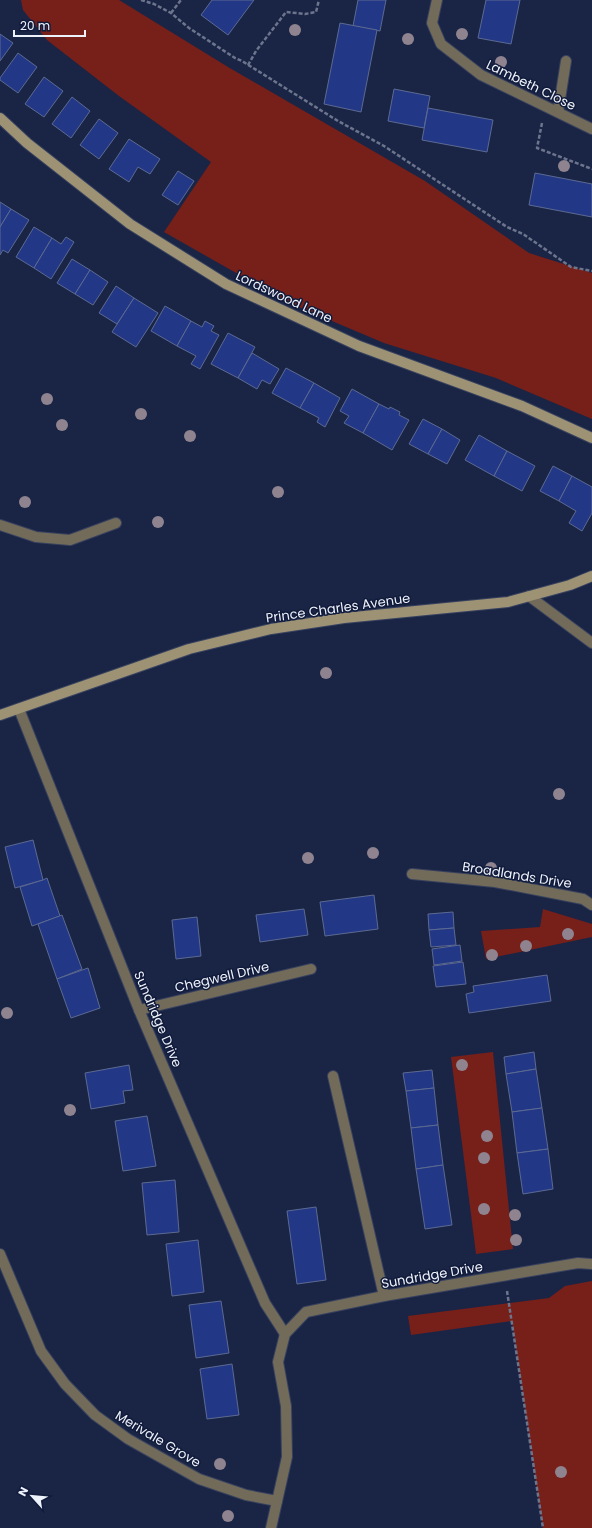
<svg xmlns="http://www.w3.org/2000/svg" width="592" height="1528" viewBox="0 0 592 1528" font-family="Poppins,sans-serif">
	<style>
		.green { fill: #771f19 }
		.building { fill: #233787; stroke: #5c6a91 }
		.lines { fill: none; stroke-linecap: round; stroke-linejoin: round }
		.lane-casing { stroke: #38425f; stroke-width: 12 }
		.street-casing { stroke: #38425f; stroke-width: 12 }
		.secondary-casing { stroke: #38425f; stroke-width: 12 }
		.path { stroke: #6d758d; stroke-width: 2.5; stroke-dasharray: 4 2; stroke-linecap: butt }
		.lane { stroke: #736b59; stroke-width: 10 }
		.street { stroke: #736b59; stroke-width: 10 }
		.secondary { stroke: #9e9275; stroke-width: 10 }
		.tree { fill: #8e838f }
		.labels { text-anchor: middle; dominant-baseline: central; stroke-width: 3; stroke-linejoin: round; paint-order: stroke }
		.street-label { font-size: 13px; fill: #eef2fb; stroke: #111b3b }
	</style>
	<rect width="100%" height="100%" fill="#1a2546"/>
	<!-- green -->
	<g class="green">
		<path d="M21,0H119L228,67L425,181L529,253L592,273V419L496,378L384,343L287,302L164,232L211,162L119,96L47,40L23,10Z"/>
		<path d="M543,909L592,924V937L486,959L481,931L540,927Z"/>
		<path d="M493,1052L513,1249L476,1254L451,1057Z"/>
		<path d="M592,1281V1528H543L512,1321L411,1335L408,1316L549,1298L565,1286Z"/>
	</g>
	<!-- building -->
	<g class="building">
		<path d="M212,0H254L228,35L201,15Z"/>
		<path d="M358,0H386L380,31L353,26Z"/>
		<path d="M486,0H520L511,44L478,38Z"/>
		<path d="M340,23L377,30L361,112L324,104Z"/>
		<path d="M0,34L13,43L0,61Z"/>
		<path d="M18,53L37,67L18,93L0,80V78Z"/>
		<path d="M44,77L63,91L44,117L25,104Z"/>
		<path d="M394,89L430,96L424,128L388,121Z"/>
		<path d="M72,97L90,111L71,138L52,124Z"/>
		<path d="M428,108L493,120L487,152L422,140Z"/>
		<path d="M99,119L118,133L99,159L80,145Z"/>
		<path d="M129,139L160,159L150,174L138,167L129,182L109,169Z"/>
		<path d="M178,171L194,181L178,205L162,195Z"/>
		<path d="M535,173L592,184V217L529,205Z"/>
		<path d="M0,202L11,209L0,227Z"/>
		<path d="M11,209L29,220L8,253L3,250L0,255V227Z"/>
		<path d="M34,227L52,238L34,268L16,257Z"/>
		<path d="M66,237L74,242L51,279L34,268L52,238L61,244Z"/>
		<path d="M72,259L90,270L75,294L57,283Z"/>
		<path d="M90,270L108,282L93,305L75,294Z"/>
		<path d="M116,286L134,298L117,324L99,313Z"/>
		<path d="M134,298L158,313L136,347L112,332Z"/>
		<path d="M165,306L191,321L177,346L151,331Z"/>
		<path d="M191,321L202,327L205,321L214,326L211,331L219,335L200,369L191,364L196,356L177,346Z"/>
		<path d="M228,333L255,347L238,378L211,364Z"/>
		<path d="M252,353L279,369L270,384L262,380L257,389L238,378Z"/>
		<path d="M286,368L314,383L300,408L272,393Z"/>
		<path d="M314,383L340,398L325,427L317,422L319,418L300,408Z"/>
		<path d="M352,389L379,404L363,433L344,423L349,416L340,411Z"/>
		<path d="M379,404L389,409L390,407L400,412L399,415L409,420L392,450L363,433Z"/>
		<path d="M423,419L442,429L428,454L409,444Z"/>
		<path d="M442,429L460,440L447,464L428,454Z"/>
		<path d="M479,435L507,451L494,476L465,460Z"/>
		<path d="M507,451L535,466L522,491L494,476Z"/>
		<path d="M553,466L572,476L559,501L540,491Z"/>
		<path d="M572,476L592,487V513L582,531L569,523L576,511L559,501Z"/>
		<path d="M33,840L43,880L15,888L5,847Z"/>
		<path d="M47,878L60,916L32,926L20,887L43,880Z"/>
		<path d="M374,895L378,929L325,936L320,902Z"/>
		<path d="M304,909L308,935L260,942L256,915Z"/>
		<path d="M453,912L454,928L429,930L428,914Z"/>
		<path d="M62,915L82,969L57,979L38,924Z"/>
		<path d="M197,917L201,956L176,959L172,920Z"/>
		<path d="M454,928L456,945L431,947L429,930Z"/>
		<path d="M460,945L462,961L434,965L432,949Z"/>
		<path d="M463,962L466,984L436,987L433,966Z"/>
		<path d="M88,968L100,1008L71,1018L57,979Z"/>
		<path d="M547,975L551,1001L469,1013L466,994L474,992L473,986Z"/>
		<path d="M534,1052L536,1069L506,1074L504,1057Z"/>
		<path d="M129,1065L133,1090L123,1091L125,1103L91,1109L85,1073Z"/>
		<path d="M536,1069L542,1108L512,1112L506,1074Z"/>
		<path d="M432,1070L434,1088L406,1091L403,1073Z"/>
		<path d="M434,1088L438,1125L411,1128L406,1091Z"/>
		<path d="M542,1108L548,1149L517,1153L512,1112Z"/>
		<path d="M147,1116L156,1166L123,1171L115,1121Z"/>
		<path d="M438,1125L443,1165L416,1169L411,1128Z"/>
		<path d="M548,1149L553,1189L523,1194L517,1153Z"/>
		<path d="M443,1165L452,1225L425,1229L416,1169Z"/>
		<path d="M175,1180L179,1232L147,1235L142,1183Z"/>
		<path d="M316,1207L326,1280L297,1284L287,1211Z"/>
		<path d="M198,1240L204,1292L172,1296L166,1244Z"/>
		<path d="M221,1301L229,1353L196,1358L189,1305Z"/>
		<path d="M232,1364L239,1415L207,1419L200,1369Z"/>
	</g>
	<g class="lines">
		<defs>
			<g id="lane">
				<path d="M529,596L592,643"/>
				<path d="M333,1076L384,1296"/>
			</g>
			<g id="street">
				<path d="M437,0L432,23L441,44L481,75L592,129"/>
				<path d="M558,112L566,61"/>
				<path d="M0,525L36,537L70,540L116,523"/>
				<path d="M19,709L139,1010L265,1303L285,1334"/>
				<path d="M412,874L495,882L583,899L592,905"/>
				<path d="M139,1010L311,969"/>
				<path d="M0,1254L41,1351L65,1384L95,1415L128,1439L199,1479L246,1495L277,1501"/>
				<path d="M271,1528L287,1457L286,1406L278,1362L285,1334L306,1312L384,1296L578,1263L592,1264"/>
			</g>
			<g id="secondary">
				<path d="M0,118L27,143L130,224L226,284L359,346L522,406L592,438"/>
				<path d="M0,715L189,649L271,629L344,618L508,602L570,585L592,576"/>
			</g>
		</defs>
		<!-- lane casing -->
		<use href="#lane" class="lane-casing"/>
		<!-- street casing -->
		<use href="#street" class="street-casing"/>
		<!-- secondary casing -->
		<use href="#secondary" class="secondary-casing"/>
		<!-- path -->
		<g class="path">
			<path d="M141,0L154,4L171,13L189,28L235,58L242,61L338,121L384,146L507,227L523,234L571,267L592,271"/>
			<path d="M171,13L181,0"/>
			<path d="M248,65L256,51L286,12L305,14L316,12L319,0"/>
			<path d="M542,123L537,148L592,169"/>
			<path d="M507,1291L543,1528"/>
		</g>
		<!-- lane -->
		<use href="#lane" class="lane"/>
		<!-- street -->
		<use href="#street" class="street"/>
		<!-- secondary -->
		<use href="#secondary" class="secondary"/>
	</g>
	<!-- trees -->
	<g class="tree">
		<circle cx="295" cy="30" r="6"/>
		<circle cx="462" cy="34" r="6"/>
		<circle cx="408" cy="39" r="6"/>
		<circle cx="501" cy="62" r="6"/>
		<circle cx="564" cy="166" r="6"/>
		<circle cx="47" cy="399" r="6"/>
		<circle cx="141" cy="414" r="6"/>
		<circle cx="62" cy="425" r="6"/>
		<circle cx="190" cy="436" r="6"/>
		<circle cx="278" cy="492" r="6"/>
		<circle cx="25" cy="502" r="6"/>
		<circle cx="158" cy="522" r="6"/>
		<circle cx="326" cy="673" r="6"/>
		<circle cx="559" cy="794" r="6"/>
		<circle cx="373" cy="853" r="6"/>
		<circle cx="308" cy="858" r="6"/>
		<circle cx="491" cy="868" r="6"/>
		<circle cx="568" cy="934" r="6"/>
		<circle cx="526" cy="946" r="6"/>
		<circle cx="492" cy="955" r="6"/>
		<circle cx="7" cy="1013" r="6"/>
		<circle cx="462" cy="1065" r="6"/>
		<circle cx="70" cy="1110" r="6"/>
		<circle cx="487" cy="1136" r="6"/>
		<circle cx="484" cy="1158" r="6"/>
		<circle cx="484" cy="1209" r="6"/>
		<circle cx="515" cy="1215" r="6"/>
		<circle cx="516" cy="1240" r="6"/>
		<circle cx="220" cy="1464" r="6"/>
		<circle cx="561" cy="1472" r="6"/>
		<circle cx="228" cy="1516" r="6"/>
	</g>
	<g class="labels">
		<!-- street labels -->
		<g class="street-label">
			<text transform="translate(531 85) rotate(26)">Lambeth Close</text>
			<text transform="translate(284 297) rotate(25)">Lordswood Lane</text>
			<text transform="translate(338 608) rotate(-8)">Prince Charles Avenue</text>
			<text transform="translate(517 875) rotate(9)">Broadlands Drive</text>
			<text transform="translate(222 977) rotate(-13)">Chegwell Drive</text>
			<text transform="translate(158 1019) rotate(67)">Sundridge Drive</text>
			<text transform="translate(432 1275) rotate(-10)">Sundridge Drive</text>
			<text transform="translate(158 1439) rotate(31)">Merivale Grove</text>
		</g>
	</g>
	<!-- north arrow -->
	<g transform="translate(32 1496) rotate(297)" stroke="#111b3b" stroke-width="3" paint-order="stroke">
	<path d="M0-3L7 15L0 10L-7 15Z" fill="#eef2fb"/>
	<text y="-6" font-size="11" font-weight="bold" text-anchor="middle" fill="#eef2fb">N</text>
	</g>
	<!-- scale -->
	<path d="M14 30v6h71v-6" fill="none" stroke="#eef2fb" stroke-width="2"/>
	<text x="20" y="30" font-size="12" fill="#eef2fb" stroke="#111b3b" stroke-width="3" paint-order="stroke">20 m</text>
</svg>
